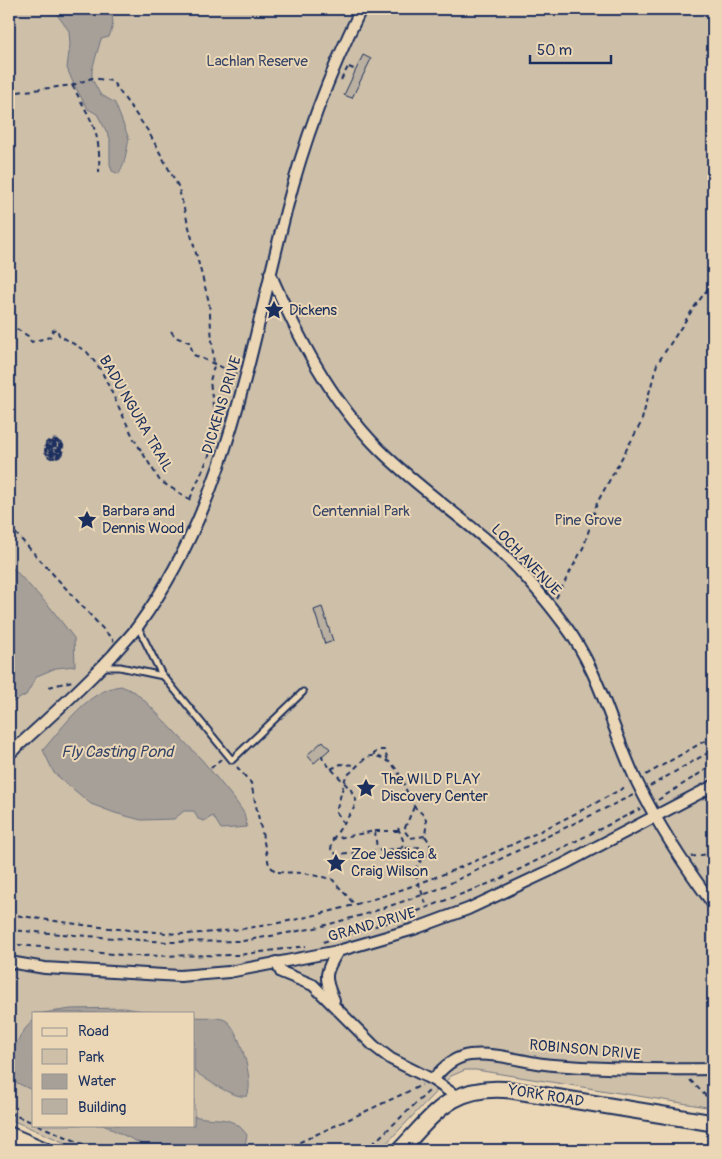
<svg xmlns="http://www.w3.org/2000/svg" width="722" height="1159" viewBox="0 0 722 1159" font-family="Pangolin,sans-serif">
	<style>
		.green { fill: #cdbfa8; stroke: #747783; fill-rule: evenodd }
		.water { fill: #a7a099; stroke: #6f7381 }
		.building { fill: #bab0a1; stroke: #1b2f5e }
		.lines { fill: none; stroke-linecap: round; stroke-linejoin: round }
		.lane-casing { stroke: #1b2f5e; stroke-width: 9 }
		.street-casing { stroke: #1b2f5e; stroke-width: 14 }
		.secondary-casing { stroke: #1b2f5e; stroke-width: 19 }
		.path { stroke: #1b2f5e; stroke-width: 2; stroke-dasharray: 5 4; stroke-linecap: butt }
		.lane { stroke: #ebd7b5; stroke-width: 5 }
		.street { stroke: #ebd7b5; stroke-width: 10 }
		.secondary { stroke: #ebd7b5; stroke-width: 15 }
		.labels { text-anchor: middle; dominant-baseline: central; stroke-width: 4; stroke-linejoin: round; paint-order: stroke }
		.park-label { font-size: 15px; fill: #364569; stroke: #ebd7b5 }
		.poi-label { font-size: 15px; fill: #1b2f5e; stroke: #ebd7b5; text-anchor: start }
		.street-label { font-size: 15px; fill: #1b2f5e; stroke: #ebd7b5 }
		.water-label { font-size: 16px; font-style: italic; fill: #37466a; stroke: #ebd7b5 }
	</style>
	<rect width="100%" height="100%" fill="#ebd7b5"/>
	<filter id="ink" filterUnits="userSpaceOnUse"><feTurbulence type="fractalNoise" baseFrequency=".02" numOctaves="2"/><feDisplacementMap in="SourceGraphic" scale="10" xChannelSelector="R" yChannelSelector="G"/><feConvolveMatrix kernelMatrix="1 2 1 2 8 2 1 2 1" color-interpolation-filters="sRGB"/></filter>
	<g filter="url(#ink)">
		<!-- green -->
		<path class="green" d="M9,9H713V1108L476,1070H465L451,1076L380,1150H82L9,1119ZM34,1013H194V1125H34Z"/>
		<!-- water -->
		<g class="water">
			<path d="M53,9H109C115,19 113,27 109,37L101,39L92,70V79L100,94L115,103L129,139L124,163L119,174L112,171L110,164V138L97,114L88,109L74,85L67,68L70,44L69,31Z"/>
			<path d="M9,564L50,607L74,638L75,666L56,668L37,676L26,695L9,704Z"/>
			<path d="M121,686L135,692L146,702L202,760L235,800L244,813L247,827L221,829L213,816L204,821L198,819L194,811H184L174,819L141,820L115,813L91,804L54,773L43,750C64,726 88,690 121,686Z"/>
			<path d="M123,1008L158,1013H43L71,1009Z"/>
			<path d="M194,1017C203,1018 216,1016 225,1020C239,1026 255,1083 247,1096C233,1099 206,1079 194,1071Z"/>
			<path d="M34,1020V1091L9,1079C9,1057 17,1034 34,1020Z"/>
			<path d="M194,1116C217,1122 231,1113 247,1135L245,1145L240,1150H154L103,1125H194Z"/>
		</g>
		<!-- building -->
		<g class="building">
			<path d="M363,55L371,59L352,98L344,95Z"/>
			<path d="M322,607L333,641L325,644L314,610Z"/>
			<path d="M323,741L330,749L314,763L307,755Z"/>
		</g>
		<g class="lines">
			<defs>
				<g id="lane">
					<path d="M138,627L161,673L232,760L303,692"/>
					<path d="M102,667H120L163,676"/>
				</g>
				<g id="street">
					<path d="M270,273C298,337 329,398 379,449C417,487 462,517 502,553C525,574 545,599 564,624C600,671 611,728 636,780C656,821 686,868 713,904"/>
					<path d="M9,754C45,722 80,690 113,655C121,645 131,636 138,626C228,503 249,354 286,211C304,140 329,74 361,9"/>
					<path d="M9,962L45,968L180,976L229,972L338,951L414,929L468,909L564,864L713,786"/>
					<path d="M276,962L281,972L313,985L374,1046L391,1059L433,1080L456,1096"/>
					<path d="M334,1000C323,977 325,972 338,951"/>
					<path d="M433,1080C442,1068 453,1057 470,1055C498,1052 525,1063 553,1065C606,1069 660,1070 713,1069"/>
				</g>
				<g id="secondary">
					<path d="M9,1135L44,1150"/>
					<path d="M400,1150C436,1112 453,1084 511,1090L713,1123"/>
				</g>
			</defs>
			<!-- lane casing -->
			<use href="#lane" class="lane-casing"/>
			<!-- street casing -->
			<use href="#street" class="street-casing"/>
			<!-- secondary casing -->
			<use href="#secondary" class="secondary-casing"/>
			<!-- path -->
			<g class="path">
				<path d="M349,67L356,70"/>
				<path d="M341,80L348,67"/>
				<path d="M72,85C91,120 101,131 99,172"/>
				<path d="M9,93L73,85L92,78L112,81L148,131L178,186L209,302L214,366L210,381L217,437"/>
				<path d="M9,324L28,336L31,342L50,337L53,330L57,329L59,335L87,352L101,370L134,439L160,481L191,500"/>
				<path d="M171,331L175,337L189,342L194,355L237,374"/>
				<path d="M54,449L59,452V444L61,449L59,453L62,455C68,444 57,435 47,442L59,441C63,444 64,449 62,454L61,443V453V446C57,441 53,442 48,444L53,441L59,442H50C45,447 46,451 48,456L45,451L46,443L45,451C47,458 52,460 59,457L60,456L51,458L49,456L54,458L60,455C52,458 44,454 48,444L50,454L49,445L57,443L58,444C55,443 52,443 50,445C53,444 56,443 59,447V451L57,446L58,451L56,446L52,447L56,446L55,445L50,448L51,453L50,446L49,451L53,455L58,454L52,453H56L51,451V447L53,451L59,454L50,455L56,456L60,454L62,456"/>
				<path d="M190,499L215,442"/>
				<path d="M9,526L114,641"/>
				<path d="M556,598L584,546L597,503L641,423L657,364L695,306L713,282"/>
				<path d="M49,687L72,681"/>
				<path d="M322,755L323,760L351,790L356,800L354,808L333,839"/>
				<path d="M373,755L378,750H384L388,760"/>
				<path d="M237,767L251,783L269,865L276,872L303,873L332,879L354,904"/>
				<path d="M211,768L221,759"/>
				<path d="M331,769L341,764L357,765"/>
				<path d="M646,775L713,736"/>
				<path d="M650,786L713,750"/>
				<path d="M658,800L713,765"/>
				<path d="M414,807L404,830L410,838L425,836"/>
				<path d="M344,824L337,813V808L346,776C354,771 365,755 372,756C402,758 402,788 414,806C418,812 425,813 426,821C427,826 425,832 425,836C431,844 432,847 428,855L422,857"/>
				<path d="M398,828L403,840L402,848"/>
				<path d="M375,831L377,850"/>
				<path d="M398,831H375L333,839L331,849L336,854L420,847L423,849L420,863L414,870L427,907"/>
				<path d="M691,857L713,853"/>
				<path d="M9,914C54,921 98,928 144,931C158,932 172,934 186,934C344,926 490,861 627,786"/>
				<path d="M9,930L167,942L243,941L315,928L366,914L434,891L633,795"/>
				<path d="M323,942L392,921L498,880L640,809"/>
				<path d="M9,944L132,956L238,955L306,946"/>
				<path d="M690,1080L713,1103"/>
				<path d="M9,1113L34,1123"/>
				<path d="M38,1125L97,1150"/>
				<path d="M283,1150L422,1085"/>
				<path d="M366,1150L429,1091"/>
			</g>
			<!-- lane -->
			<use href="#lane" class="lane"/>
			<!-- street -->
			<use href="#street" class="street"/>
			<!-- secondary -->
			<use href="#secondary" class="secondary"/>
		</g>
	</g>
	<!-- icons -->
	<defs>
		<symbol id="sight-bare" viewBox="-9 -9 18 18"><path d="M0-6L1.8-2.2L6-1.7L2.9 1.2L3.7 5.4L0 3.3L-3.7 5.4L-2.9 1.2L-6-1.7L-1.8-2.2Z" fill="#1b2f5e" stroke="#ebd7b5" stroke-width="2.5" paint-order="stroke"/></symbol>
	</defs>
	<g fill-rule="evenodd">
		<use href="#sight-bare" x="260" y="296" width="28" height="28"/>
		<use href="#sight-bare" x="73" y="506" width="28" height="28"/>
		<use href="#sight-bare" x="352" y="774" width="28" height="28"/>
		<use href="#sight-bare" x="322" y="849" width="28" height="28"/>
	</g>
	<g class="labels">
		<!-- park labels -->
		<g class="park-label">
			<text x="257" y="61">Lachlan Reserve</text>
			<text x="361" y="511">Centennial Park</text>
			<text x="588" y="520">Pine Grove</text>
		</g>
		<!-- poi labels -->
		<g class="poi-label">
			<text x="289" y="310">Dickens</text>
			<text x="102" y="511">Barbara and<tspan x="102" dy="17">Dennis Wood</tspan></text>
			<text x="381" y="779">The WILD PLAY<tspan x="381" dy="17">Discovery Center</tspan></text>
			<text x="351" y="854">Zoe Jessica &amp;<tspan x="351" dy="17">Craig Wilson</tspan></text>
		</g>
		<!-- street labels -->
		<g class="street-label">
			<text transform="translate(222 405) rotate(-73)">DICKENS DRIVE</text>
			<text transform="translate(136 414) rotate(60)">BADU NGURA TRAIL</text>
			<text transform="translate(526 560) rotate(46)">LOCH AVENUE</text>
			<text transform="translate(372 925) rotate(-16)">GRAND DRIVE</text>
			<text transform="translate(585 1050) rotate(5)">ROBINSON DRIVE</text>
			<text transform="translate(546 1096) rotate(9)">YORK ROAD</text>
		</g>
		<!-- water labels -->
		<g class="water-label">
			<text x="117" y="752">Fly Casting Pond</text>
		</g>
	</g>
	<!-- margin -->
	<rect width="722" height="1159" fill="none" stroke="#ebd7b5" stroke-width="30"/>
	<rect x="15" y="15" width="692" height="1129" fill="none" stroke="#1b2f5e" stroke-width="2" filter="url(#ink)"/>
	<!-- legend -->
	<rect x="32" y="1012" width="162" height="115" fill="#ebd7b5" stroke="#989492"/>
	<rect x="42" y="1028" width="25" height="8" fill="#ebd7b5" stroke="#989492"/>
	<text x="78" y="1036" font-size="15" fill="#1b2f5e">Road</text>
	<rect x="42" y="1049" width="25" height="15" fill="#cdbfa8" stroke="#989492"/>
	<text x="78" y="1062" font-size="15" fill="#1b2f5e">Park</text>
	<rect x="42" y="1074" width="25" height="15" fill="#a7a099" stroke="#989492"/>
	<text x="78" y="1086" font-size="15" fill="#1b2f5e">Water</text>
	<rect x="42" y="1099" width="25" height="15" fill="#bab0a1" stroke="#989492"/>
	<text x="78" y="1112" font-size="15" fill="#1b2f5e">Building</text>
	<!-- scale -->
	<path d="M530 55v8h81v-8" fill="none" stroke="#1b2f5e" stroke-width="2.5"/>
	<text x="537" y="55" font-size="15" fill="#1b2f5e" stroke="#ebd7b5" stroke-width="4" paint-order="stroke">50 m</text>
</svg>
